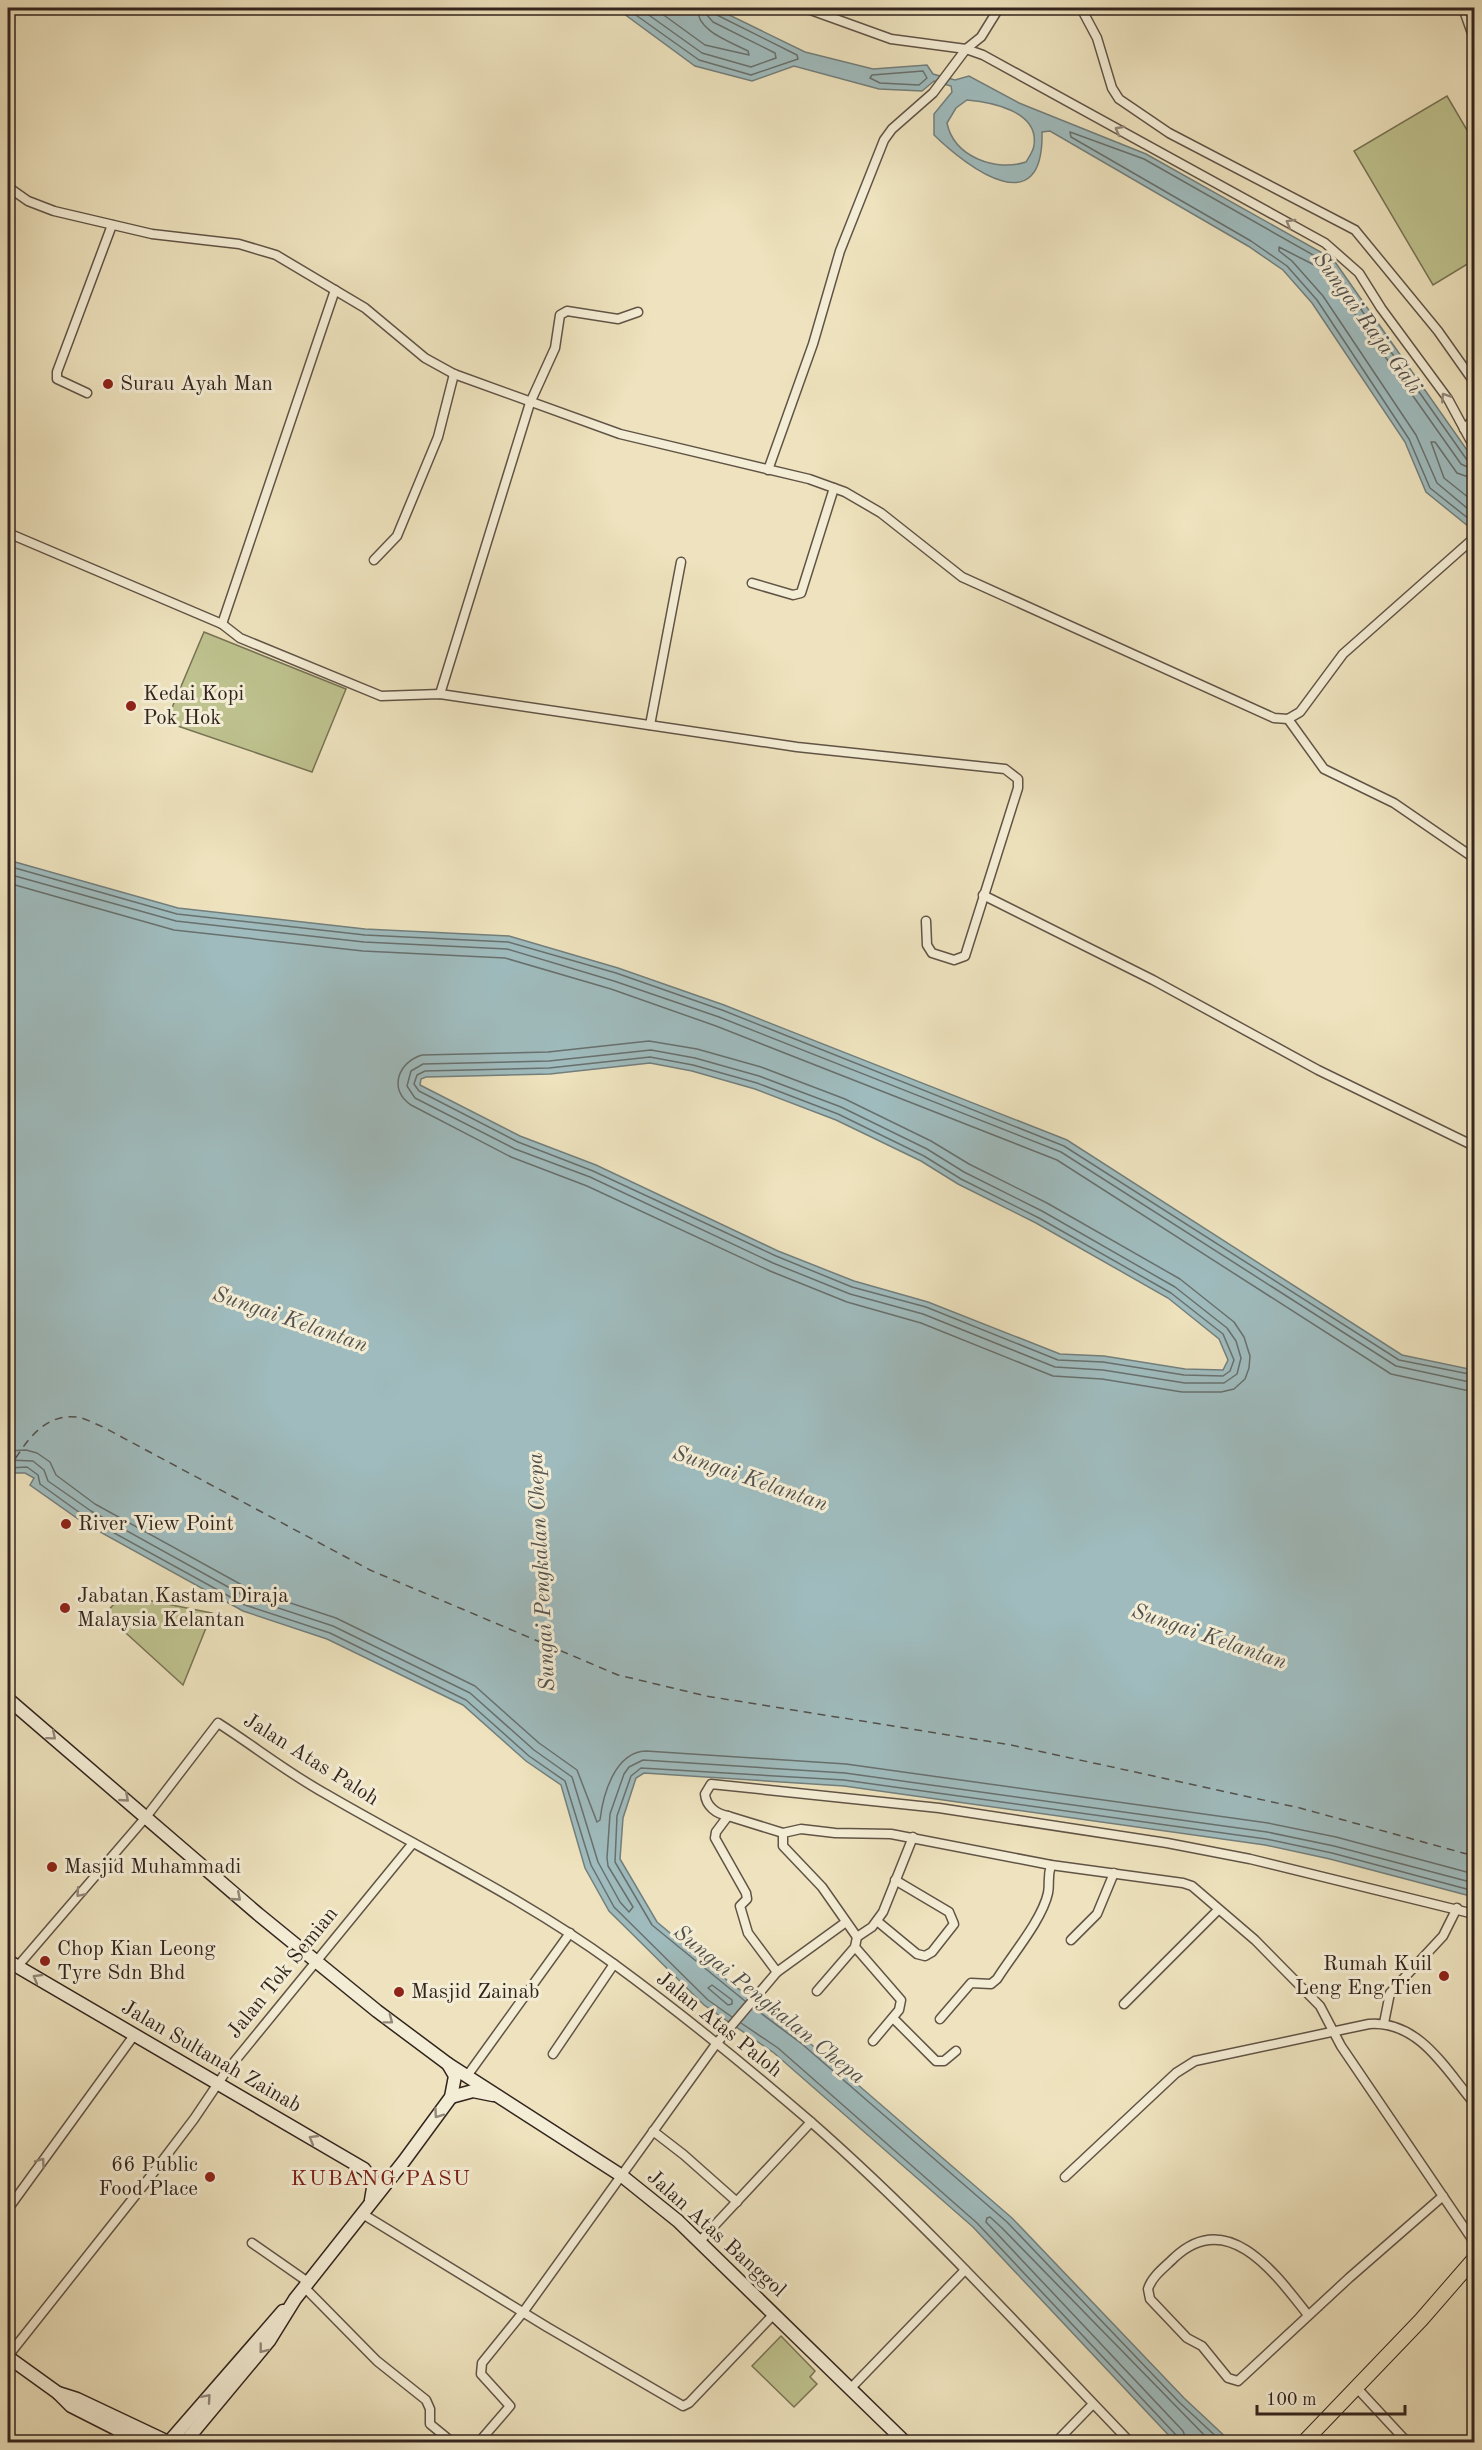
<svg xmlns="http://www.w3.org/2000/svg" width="1482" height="2450" viewBox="0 0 1482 2450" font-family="'Old Standard TT',serif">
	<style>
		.green { fill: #bec28e; stroke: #787356; stroke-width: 1.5 }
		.water { fill: #9fbbbd; stroke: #737f7d; stroke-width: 1.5; fill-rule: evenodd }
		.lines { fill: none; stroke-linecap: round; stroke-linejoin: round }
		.shore { stroke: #68706e; stroke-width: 1.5 }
		.ferry { stroke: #53514e; stroke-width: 1.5; stroke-dasharray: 8 6; stroke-linecap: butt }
		.street-casing { stroke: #615446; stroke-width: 11 }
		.secondary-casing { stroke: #32241e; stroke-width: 15 }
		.primary-casing { stroke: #32241e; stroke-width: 16 }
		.street { stroke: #f4edd5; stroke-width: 8 }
		.secondary { stroke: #f4edd5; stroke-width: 12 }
		.primary { stroke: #eee3be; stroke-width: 14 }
		.oneway { stroke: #93887a }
		.poi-dot { fill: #8f2418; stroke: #f4edd5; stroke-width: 2 }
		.labels { text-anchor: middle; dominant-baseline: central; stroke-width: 6; stroke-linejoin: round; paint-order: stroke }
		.poi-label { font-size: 21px; fill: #32241e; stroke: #f4edd5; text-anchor: start }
		.street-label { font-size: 21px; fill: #32241e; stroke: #f4edd5 }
		.water-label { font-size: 22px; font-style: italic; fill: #53514e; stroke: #f4edd5 }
		.neighbourhood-label { font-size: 22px; letter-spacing: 1.5px; fill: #7a1f14; stroke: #f4edd5 }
	</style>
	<rect width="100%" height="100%" fill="#eee3be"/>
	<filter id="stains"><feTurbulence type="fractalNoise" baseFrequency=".00333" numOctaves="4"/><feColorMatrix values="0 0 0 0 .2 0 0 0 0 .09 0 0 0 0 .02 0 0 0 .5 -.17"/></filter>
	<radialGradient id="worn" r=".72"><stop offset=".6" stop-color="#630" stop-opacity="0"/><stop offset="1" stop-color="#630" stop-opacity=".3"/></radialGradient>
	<!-- green -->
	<g class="green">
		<path d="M1447,96L1474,142V260L1433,285L1354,151Z"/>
		<path d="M204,632L346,689L312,772L166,722Z"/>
		<path d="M122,1595L212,1613L183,1685L105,1614Z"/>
		<path d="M781,2336L815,2371L810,2377L817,2384L794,2407L752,2366Z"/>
	</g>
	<!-- water -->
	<g class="water">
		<path d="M616,8H715L805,52L873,69L927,65L933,74L955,80L969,76L1019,103L1146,154L1333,259L1474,460V531L1426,492L1405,442L1312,303L1283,270L1248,246L1050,131L1042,132C1044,224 969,169 934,135V114L952,92L951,86L934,81L922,91L879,89L794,66L752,81L695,66ZM967,100C991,102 1039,111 1034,145C1034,150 1029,157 1026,162C996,172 954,157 947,123L956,108Z"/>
		<path d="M8,860L178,908L365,929L509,936L618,968L724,1005L1067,1140L1402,1355L1474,1370V1897L1330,1859L1265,1845L844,1786L644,1773L636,1778L623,1818L620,1859L657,1922L719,1974L805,2039L1012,2218L1184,2398L1231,2442H1175L973,2227L774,2053L704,2005L609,1911L585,1868L561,1785L526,1761L463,1705L327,1639L243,1611L84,1523L30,1485L34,1478L25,1473H8ZM650,1063L692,1071L755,1089L836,1120L921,1161L958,1184L1036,1223L1168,1298L1219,1339L1228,1360L1223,1370L1185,1369L1104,1356L1060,1354L928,1302L854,1281L778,1251L596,1165L520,1136L420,1085L421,1079L426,1077L550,1074Z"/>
	</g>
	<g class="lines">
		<!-- shore -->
		<g class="shore">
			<path d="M626,8L699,60L751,75L798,59L797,55L717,15L713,8"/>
			<path d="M639,8L702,53L751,67L776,58L775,53L713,22L707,15L706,8"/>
			<path d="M654,8L705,45L749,55L748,51C729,41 698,32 697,8"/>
			<path d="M923,71L927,78L919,85L880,83L870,78L872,75Z"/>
			<path d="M1474,462L1467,460L1329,264L1144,159L1070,132L1071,137L1251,241L1287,266L1317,300L1409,439L1430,488L1474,523"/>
			<path d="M1474,470L1461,464L1324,270L1279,247V251L1292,261L1323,296L1416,435L1437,483L1474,514"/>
			<path d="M1474,479L1457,473L1435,442H1431L1444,478L1474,502"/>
			<path d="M8,866L177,914L365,935L508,942L616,973L722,1010L1064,1146L1399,1360L1474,1375"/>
			<path d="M8,874L176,921L364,942L507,949L614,981L719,1017L1061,1152L1396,1366L1474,1383"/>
			<path d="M8,883L174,930L363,951L505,958L611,989L716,1026L1057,1160L1391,1374L1474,1392"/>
			<path d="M649,1041L697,1049L761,1067L845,1099L931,1141L969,1164L1047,1203L1180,1279L1234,1322L1244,1337L1250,1356L1249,1368L1245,1379L1234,1389L1221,1392H1182L1102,1379L1053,1376L921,1323L847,1302L770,1271L587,1186L511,1157L411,1105C388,1090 398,1062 422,1055L548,1052Z"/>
			<path d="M651,1050L695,1058L759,1076L841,1107L927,1149L964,1172L1042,1211L1175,1287L1227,1328L1236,1341L1241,1358L1237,1374L1224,1383H1185L1103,1370L1055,1367L923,1314L850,1294L773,1263L590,1177L515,1149L415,1098L407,1086L411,1071L423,1064L549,1061Z"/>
			<path d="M650,1057L693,1065L757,1083L838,1114L924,1156L961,1179L1039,1218L1171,1293L1223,1334L1234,1360L1230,1371L1223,1376L1184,1375L1103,1362L1058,1360L926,1307L852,1287L776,1256L593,1171L518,1142L419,1091L414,1084L417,1075L425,1071L549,1068Z"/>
			<path d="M8,1451L26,1450L37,1453L50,1462L56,1475L95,1504L251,1590L336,1618L475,1686L539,1743L577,1770L597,1822L600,1820C603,1794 615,1752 646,1751L846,1764L1268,1823L1336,1837L1474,1874"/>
			<path d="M8,1460L33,1461L44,1470L48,1481L91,1511L248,1598L333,1626L470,1693L534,1750L572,1777L598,1862L620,1902L629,1912L633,1907L608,1866L607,1858L610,1814L624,1774L629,1767L643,1760L845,1773L1267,1832L1334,1846L1474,1883"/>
			<path d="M8,1468L27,1467L38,1475L40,1484L87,1518L245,1605L330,1633L466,1700L529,1756L565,1781L591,1865L614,1907L708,2000L732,2017"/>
			<path d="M712,1985L732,2000V2004L728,2005L708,1988Z"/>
			<path d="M745,2001L652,1925L615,1862L617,1816L631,1776L641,1768L844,1780L1266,1839L1332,1853L1474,1891"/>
			<path d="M754,2008L802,2044L1007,2222L1179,2402L1222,2442"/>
			<path d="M741,2023L778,2048L977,2223L1177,2436L1179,2442"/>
			<path d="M1187,2442L1183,2431L986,2222L987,2218L990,2217L1002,2228L1211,2442"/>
		</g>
		<!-- ferry -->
		<path class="ferry" d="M8,1470C24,1445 42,1413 77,1417C85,1418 95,1424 103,1427L370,1570L618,1675L706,1696L1011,1745L1300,1808L1474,1856"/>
		<defs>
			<g id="street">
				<path d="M805,8L891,39L966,49L983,55L1325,243L1359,273L1381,308L1448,399L1474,447"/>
				<path d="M1081,8L1097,38L1112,88L1119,99L1169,133L1355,230L1438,331L1474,382"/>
				<path d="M1463,8L1474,39"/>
				<path d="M8,187L28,201L54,211L152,234L239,244L276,255L365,308L425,358L454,374L620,434L809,479L845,492L881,513L962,577L1274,718L1288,719L1300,712L1343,654L1474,538"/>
				<path d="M87,393L57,379V372L112,225"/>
				<path d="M1464,429L1474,419"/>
				<path d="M768,470L813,344L840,251L884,140L892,129L933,93L966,49L981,37L999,8"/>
				<path d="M8,533L222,624L240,638L381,696L440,694L797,747L1005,769L1018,779V788L965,956L954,960L932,953L927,945L926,921"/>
				<path d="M374,560L397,536L438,437L454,374"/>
				<path d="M752,583L793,595L801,593L834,488"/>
				<path d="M222,624L335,290"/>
				<path d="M440,694L530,403L555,348L560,315L567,311L618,319L638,312"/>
				<path d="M1288,719L1324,769L1394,803L1474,858"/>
				<path d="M650,725L681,562"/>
				<path d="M983,895L1153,980L1318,1070L1474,1146"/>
				<path d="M728,1816C716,1814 706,1806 705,1794L711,1784L939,1808L1167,1843L1250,1859L1474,1914"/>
				<path d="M877,1921L917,1954L925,1956L932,1952L954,1924L949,1912L895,1880"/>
				<path d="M857,1937L822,1887L783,1846V1833L801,1829L835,1833L891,1834L1051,1865L1183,1883L1192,1886L1255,1940L1320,2006L1341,2046L1474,2242"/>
				<path d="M1071,1940L1097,1914L1114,1873"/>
				<path d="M855,1947L901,2000L899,2010L873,2041"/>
				<path d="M17,1967L146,1817L218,1723C254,1746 288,1773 326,1794C422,1850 524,1898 614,1964C681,2013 747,2067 811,2122C924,2221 1026,2334 1130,2442"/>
				<path d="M777,1972L748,1933L740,1906L747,1899L746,1893L715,1838L716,1832L728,1816L783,1833"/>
				<path d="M817,1991L855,1947L857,1937L872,1927L883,1912L913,1837"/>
				<path d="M1124,2004L1218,1910"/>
				<path d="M893,2018L936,2061H944L956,2051"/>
				<path d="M940,2019L971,1983L991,1984L997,1979C1012,1955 1042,1920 1048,1893C1050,1884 1047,1878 1051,1865"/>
				<path d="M1384,2023L1390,1993L1443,1936L1457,1908"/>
				<path d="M553,2054L614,1964"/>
				<path d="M467,2076L570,1933"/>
				<path d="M653,2131L684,2155L737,2202"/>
				<path d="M1065,2177L1176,2073L1195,2061L1369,2024C1419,2020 1446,2070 1474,2103"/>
				<path d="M8,2209L135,2034"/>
				<path d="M361,2213L547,2327L683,2406L689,2403L774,2314"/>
				<path d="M700,2241L811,2122"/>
				<path d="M252,2243L308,2282"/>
				<path d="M304,2287L377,2361L426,2400L430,2409V2424L452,2442"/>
				<path d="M1308,2315C1277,2276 1229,2207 1175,2257C1165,2267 1152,2276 1148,2289L1150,2299L1187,2338L1202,2346L1228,2378L1238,2381L1349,2278L1443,2196"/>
				<path d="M8,2356L150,2177L194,2119L225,2073L413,1843"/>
				<path d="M1356,2387L1407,2442"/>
				<path d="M850,2389L965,2270"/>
				<path d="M479,2442L510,2406L481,2374L482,2363L524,2311L716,2044L777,1972L846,1922"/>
				<path d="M1056,2442L1093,2404"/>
			</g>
			<g id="secondary">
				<path d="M8,1699L258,1914L377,2011L448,2064L622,2176L678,2221L905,2442"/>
				<path d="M8,1961L364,2169L374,2182L371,2200"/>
				<path d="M451,2097L473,2091L493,2095"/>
				<path d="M8,2357L58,2393L71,2406L142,2442"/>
				<path d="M58,2393L77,2399L168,2442"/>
				<path d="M169,2442L283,2311"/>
				<path d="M185,2442L269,2341L295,2299L404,2161L451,2097L455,2076L448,2064"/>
			</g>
			<path id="primary" d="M1304,2442L1421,2320L1474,2259"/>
		</defs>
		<!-- street casing -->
		<use href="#street" class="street-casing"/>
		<!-- secondary casing -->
		<use href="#secondary" class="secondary-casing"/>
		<!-- primary casing -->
		<use href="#primary" class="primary-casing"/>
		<!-- street -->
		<use href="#street" class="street"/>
		<!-- secondary -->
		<use href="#secondary" class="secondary"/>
		<!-- primary -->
		<use href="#primary" class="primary"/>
	</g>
	<!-- one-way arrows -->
	<defs><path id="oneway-chevron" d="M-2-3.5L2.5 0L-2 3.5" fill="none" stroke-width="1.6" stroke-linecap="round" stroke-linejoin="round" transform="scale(1.5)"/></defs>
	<g class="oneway">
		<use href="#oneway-chevron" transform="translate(1119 130) rotate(-152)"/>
		<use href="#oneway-chevron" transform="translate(1290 223) rotate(-150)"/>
		<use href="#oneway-chevron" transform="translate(1445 397) rotate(-123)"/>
		<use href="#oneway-chevron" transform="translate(52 1736) rotate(40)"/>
		<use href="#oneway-chevron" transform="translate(125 1798) rotate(41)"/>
		<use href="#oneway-chevron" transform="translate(80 1893) rotate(131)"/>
		<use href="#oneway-chevron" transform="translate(237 1897) rotate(41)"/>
		<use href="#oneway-chevron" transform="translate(37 1978) rotate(-150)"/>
		<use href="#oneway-chevron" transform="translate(389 2020) rotate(37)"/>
		<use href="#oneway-chevron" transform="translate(438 2114) rotate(126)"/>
		<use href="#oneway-chevron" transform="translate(313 2139) rotate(-150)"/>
		<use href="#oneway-chevron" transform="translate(41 2162) rotate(-55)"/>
		<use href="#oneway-chevron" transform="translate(263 2349) rotate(128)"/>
		<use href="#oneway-chevron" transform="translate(207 2398) rotate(-49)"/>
	</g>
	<!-- markers -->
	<g class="poi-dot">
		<circle cx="108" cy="384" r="6"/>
		<circle cx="131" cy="706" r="6"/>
		<circle cx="66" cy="1524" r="6"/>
		<circle cx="65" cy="1608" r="6"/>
		<circle cx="52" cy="1867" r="6"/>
		<circle cx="45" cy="1961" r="6"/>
		<circle cx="1444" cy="1976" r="6"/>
		<circle cx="399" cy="1992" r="6"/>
		<circle cx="210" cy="2177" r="6"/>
	</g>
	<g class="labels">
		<!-- poi labels -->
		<g class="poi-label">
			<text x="120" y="384">Surau Ayah Man</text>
			<text x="143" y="694">Kedai Kopi<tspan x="143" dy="24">Pok Hok</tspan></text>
			<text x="78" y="1524">River View Point</text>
			<text x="77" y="1596">Jabatan Kastam Diraja<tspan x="77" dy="24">Malaysia Kelantan</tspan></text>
			<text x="64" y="1867">Masjid Muhammadi</text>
			<text x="57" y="1949">Chop Kian Leong<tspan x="57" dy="24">Tyre Sdn Bhd</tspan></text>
			<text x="1432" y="1964" text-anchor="end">Rumah Kuil<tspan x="1432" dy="24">Leng Eng Tien</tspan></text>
			<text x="411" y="1992">Masjid Zainab</text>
			<text x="198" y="2165" text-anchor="end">66 Public<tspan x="198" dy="24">Food Place</tspan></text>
		</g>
		<!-- street labels -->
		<g class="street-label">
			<text transform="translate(311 1760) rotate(32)">Jalan Atas Paloh</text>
			<text transform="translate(283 1973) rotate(-51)">Jalan Tok Semian</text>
			<text transform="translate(719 2025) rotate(39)">Jalan Atas Paloh</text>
			<text transform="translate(211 2057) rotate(30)">Jalan Sultanah Zainab</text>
			<text transform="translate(716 2234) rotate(42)">Jalan Atas Banggol</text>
		</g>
		<!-- water labels -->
		<g class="water-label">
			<text transform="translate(1367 323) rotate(54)">Sungai Raja Gali</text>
			<text transform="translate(290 1320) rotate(19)">Sungai Kelantan</text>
			<text transform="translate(750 1479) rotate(19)">Sungai Kelantan</text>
			<text transform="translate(542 1572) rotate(-93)">Sungai Pengkalan Chepa</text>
			<text transform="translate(1209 1637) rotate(19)">Sungai Kelantan</text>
			<text transform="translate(769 2005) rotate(39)">Sungai Pengkalan Chepa</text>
		</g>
		<!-- neighbourhood labels -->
		<g class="neighbourhood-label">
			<text x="381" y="2179">KUBANG PASU</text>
		</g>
	</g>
	<!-- margin -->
	<rect width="1482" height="2450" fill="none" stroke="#eee3be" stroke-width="30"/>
	<rect x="9" y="9" width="1464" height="2432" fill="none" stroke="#32241e" stroke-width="3"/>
	<rect x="15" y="15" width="1452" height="2420" fill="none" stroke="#32241e" stroke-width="1.5"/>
	<!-- scale -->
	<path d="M1257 2405v9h148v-9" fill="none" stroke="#32241e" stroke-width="3"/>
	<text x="1266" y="2405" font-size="18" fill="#32241e" stroke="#f4edd5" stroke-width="4.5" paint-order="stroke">100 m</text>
	<rect width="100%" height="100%" filter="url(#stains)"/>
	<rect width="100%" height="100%" fill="url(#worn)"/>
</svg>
